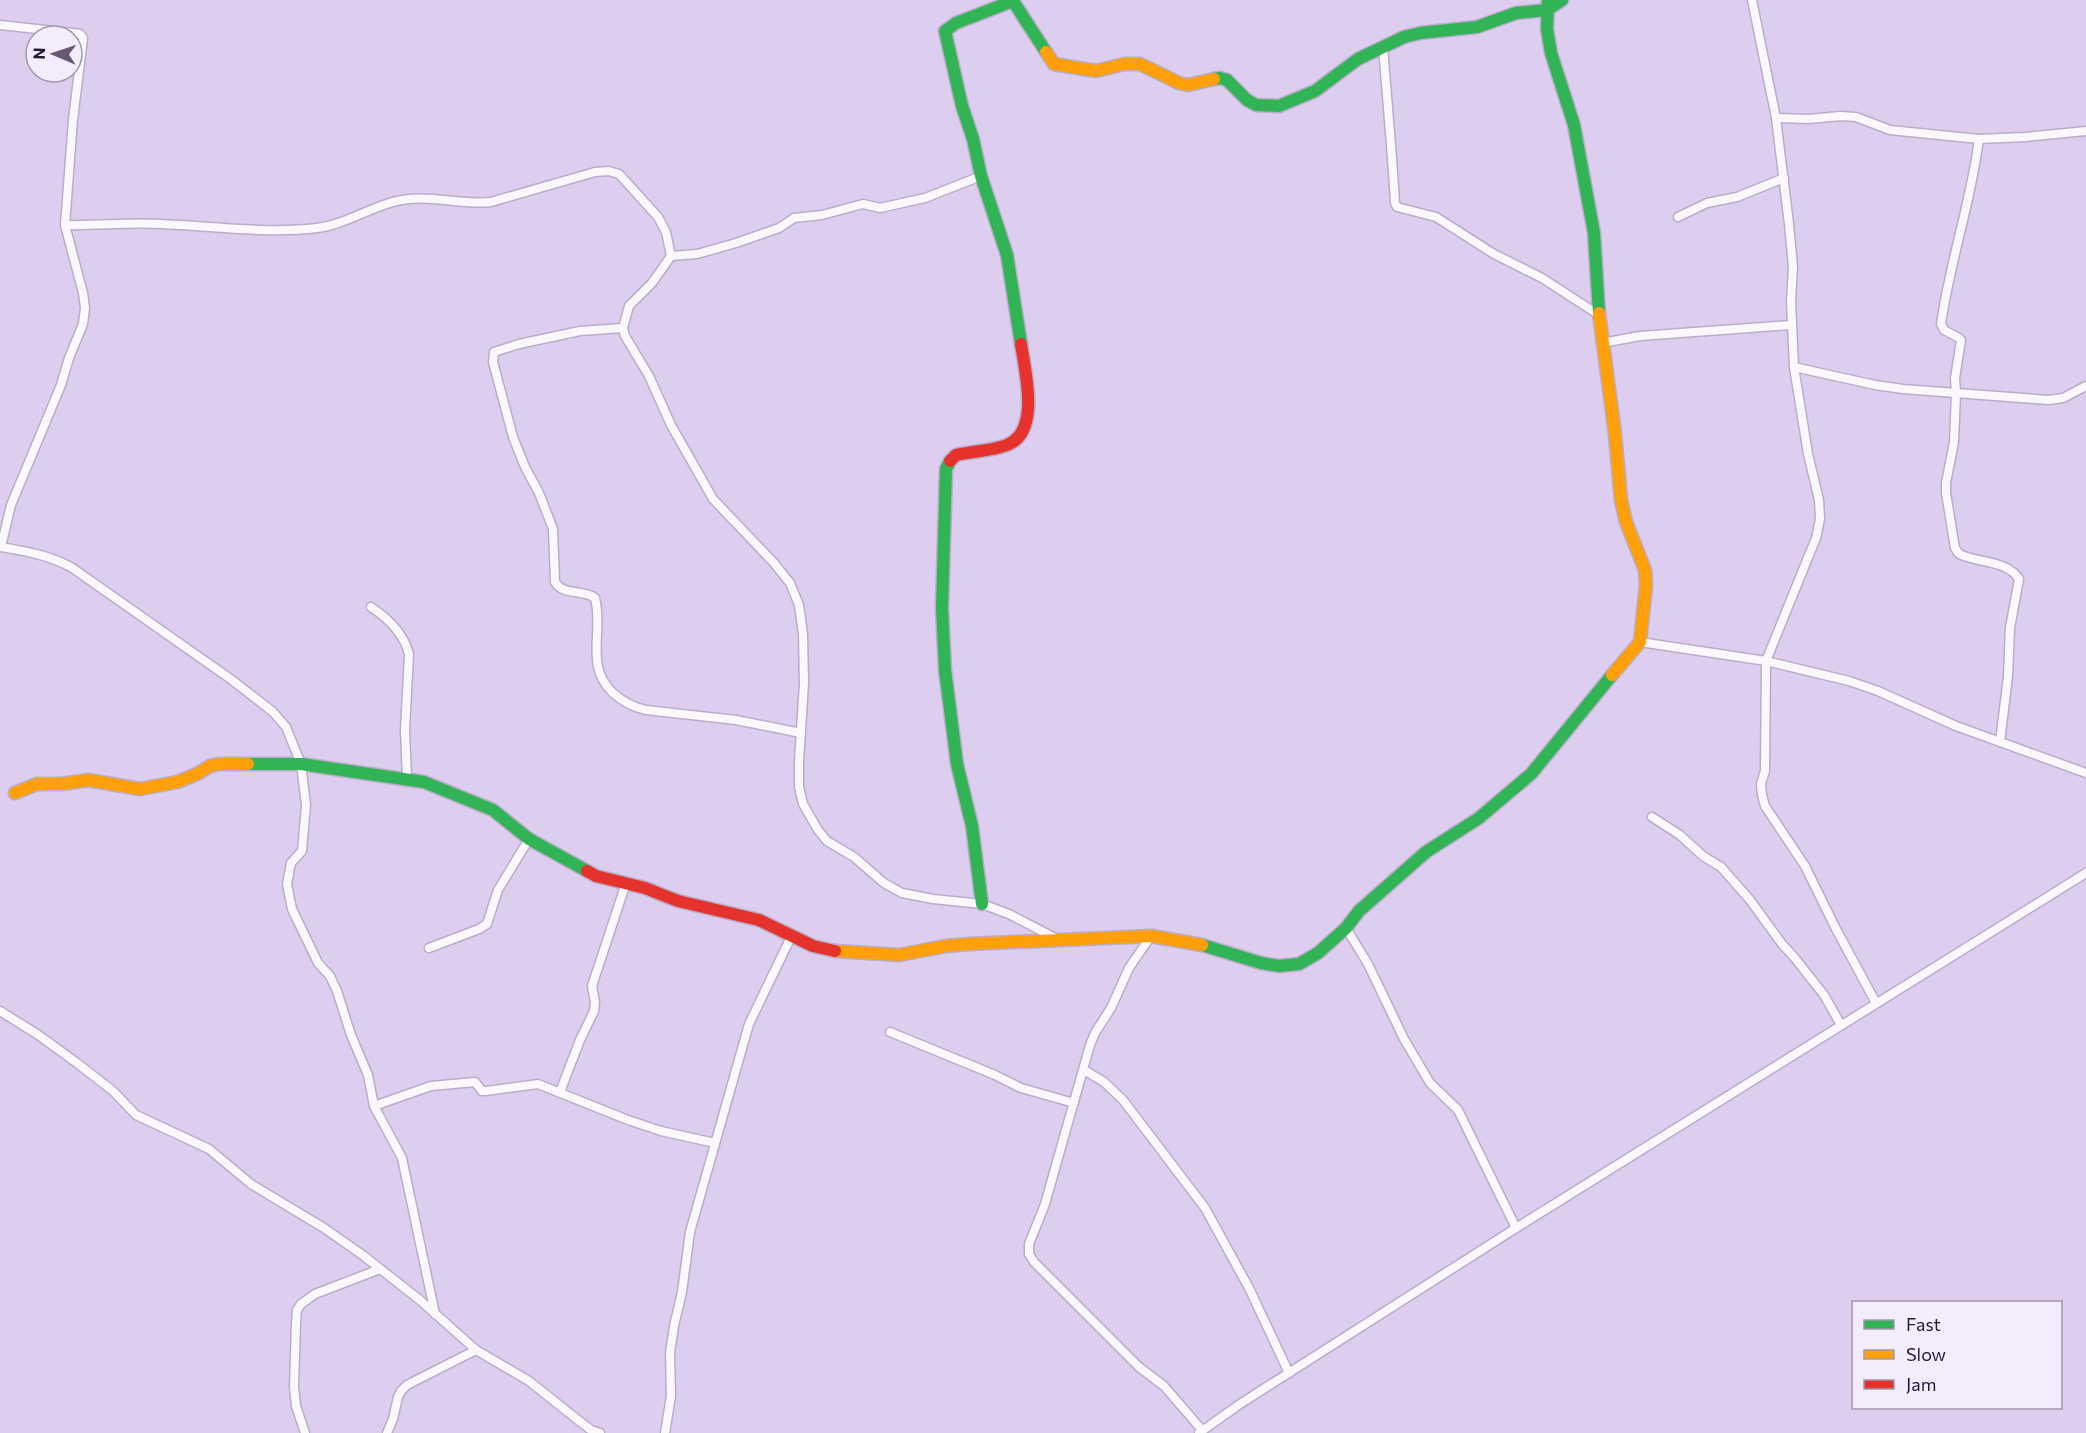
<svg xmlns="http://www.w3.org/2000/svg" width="2086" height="1433" viewBox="0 0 2086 1433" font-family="Commissioner,sans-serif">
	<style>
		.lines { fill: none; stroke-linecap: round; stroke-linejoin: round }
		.street-casing { stroke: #baadc9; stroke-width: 11 }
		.fast-casing { stroke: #baadc9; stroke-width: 15 }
		.slow-casing { stroke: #baadc9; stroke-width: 15 }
		.jam-casing { stroke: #baadc9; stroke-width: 15 }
		.street { stroke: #faf8fd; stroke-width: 8 }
		.fast { stroke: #30b455; stroke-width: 12 }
		.slow { stroke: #ff9f0a; stroke-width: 12 }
		.jam { stroke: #e5322d; stroke-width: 12 }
	</style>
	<rect width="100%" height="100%" fill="#ddceef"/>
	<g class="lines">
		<defs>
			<g id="street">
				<path d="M1752,0L1776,118L1789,224L1793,267L1791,301L1794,367L1808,454L1819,500L1820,519L1816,538L1766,661L1765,771L1761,784L1762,795L1765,806L1805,866L1836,929L1876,1003"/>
				<path d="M0,25L73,33L80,34L83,38L73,120L65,225L83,293L85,308L83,324L69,358L61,385L11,505L1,547"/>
				<path d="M1383,46C1387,99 1392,151 1395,203L1397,207L1436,217L1494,254L1542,278L1599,315"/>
				<path d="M1776,118L1809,119L1840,116L1856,117L1890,130L1979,139L2025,137L2086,131"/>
				<path d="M1979,139C1971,202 1950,261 1941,324L1944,330L1959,338L1961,340L1955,378L1956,393L1954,442L1946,483V493L1955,548L1959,554C1978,563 2007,560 2019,579L2010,628L2008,676L2000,742"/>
				<path d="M1678,217L1707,203L1737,197L1784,178"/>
				<path d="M65,225C97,226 129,222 161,224C211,226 267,234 317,228C349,224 377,202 409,199C436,196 463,205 491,202L595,172L609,171L619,174L658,217L666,232L671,256L652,283L629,306L623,328L625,336L649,376L671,425L713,499L774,563L790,583L799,605L803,634L804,683L799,761V787L803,804L818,830L827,841L854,857L884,883L902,893L933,899L982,904L1009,914L1059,940"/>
				<path d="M671,256L697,254L736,243L779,228L794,218L822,215L863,204L880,208L925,198L981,176"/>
				<path d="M623,328L580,331L519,344L494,352L493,362L513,437L525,467L539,493L553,529L555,582C563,596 583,589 595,598C604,631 584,666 613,693C623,702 632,707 646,710L736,720L801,733"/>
				<path d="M1602,343L1640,336L1791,325"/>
				<path d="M1794,367L1875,385L1903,389L2049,400L2063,398L2086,386"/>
				<path d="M0,547C25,551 48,555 71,567L232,680L273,712L286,727L301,764L306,805L302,851L291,863L287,884L292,909L318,963L330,976L337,991L351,1035L368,1075L374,1106L402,1158L435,1314"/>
				<path d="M371,607C389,619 404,634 409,654L405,730L407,778"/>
				<path d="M1640,642L1766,661L1849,681L1878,691L1956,726L2086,773"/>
				<path d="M1652,817L1680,835L1703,856L1721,867L1750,900L1782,944L1794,957L1824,995L1841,1025"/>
				<path d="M1346,928L1368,964L1404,1039L1430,1083L1458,1110L1516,1228"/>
				<path d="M1151,936L1129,968L1111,1008L1095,1033L1090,1045L1045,1204L1029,1244V1254L1034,1262L1139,1367L1164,1386L1202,1430"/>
				<path d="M429,948L479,929L487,924L498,890L529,839"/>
				<path d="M0,1011L37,1034L77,1063L113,1091L136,1115L209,1149L251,1184L324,1228L364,1256L421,1301L476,1350L529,1381L578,1420L591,1430L600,1433"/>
				<path d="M890,1032L995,1075L1021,1088L1074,1103"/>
				<path d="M1084,1070L1104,1082L1123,1100L1205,1208L1249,1288L1289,1373"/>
				<path d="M560,1092L580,1040L594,1011L595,1002L592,986L626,883"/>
				<path d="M374,1106L431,1086L475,1082L482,1091H486L538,1084L628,1120L661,1131L715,1143"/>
				<path d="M305,1433L296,1406L294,1387L296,1323L297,1310L301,1304L315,1294L380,1269"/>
				<path d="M387,1433L393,1419L398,1397L401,1391L407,1385L476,1350"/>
				<path d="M665,1433L671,1396L670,1353L674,1326L682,1292L690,1232L749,1024L791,937"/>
				<path d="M1199,1433L1240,1404L1516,1228L2086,873"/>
			</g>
			<g id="fast">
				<path d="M1548,0L1547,29L1551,53L1574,125L1594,233L1599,313"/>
				<path d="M1214,79L1220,78L1227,80L1247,100L1256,105L1279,106L1315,91L1358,59L1404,37L1420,33L1477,27L1516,13L1547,10L1562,0"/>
				<path d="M1021,344L1007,255L981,176L973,139L962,106L945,31L956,23L1013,1L1046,52"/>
				<path d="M950,461L946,469L942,608L945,670L957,764L972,826L982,904"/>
				<path d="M248,764H301L424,782L493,810L529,839L587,871"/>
				<path d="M1202,945L1261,963L1279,966L1299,964L1318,953L1346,928L1359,911L1426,852L1479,818L1531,774L1612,675"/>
			</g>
			<g id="slow">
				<path d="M1046,52L1054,64L1096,71L1124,64H1140L1179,83L1188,85L1214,79"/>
				<path d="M1599,313L1615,434L1621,500L1626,522L1645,570L1646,585L1640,642L1612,675"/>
				<path d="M15,793L37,784H62L88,780L140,789L177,782L197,774L210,766L219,764H248"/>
				<path d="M835,951L899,955L946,946L969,944L1151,936L1202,945"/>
			</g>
			<g id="jam">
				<path d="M950,461L956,455C972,451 992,451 1007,445C1041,432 1025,371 1021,344"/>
				<path d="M587,871L596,876L645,888L678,901L759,920L813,946L835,951"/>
			</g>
		</defs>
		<!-- street casing -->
		<use href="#street" class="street-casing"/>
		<!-- fast casing -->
		<use href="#fast" class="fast-casing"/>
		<!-- slow casing -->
		<use href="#slow" class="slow-casing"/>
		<!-- jam casing -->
		<use href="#jam" class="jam-casing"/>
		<!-- street -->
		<use href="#street" class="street"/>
		<!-- fast -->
		<use href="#fast" class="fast"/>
		<!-- slow -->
		<use href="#slow" class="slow"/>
		<!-- jam -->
		<use href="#jam" class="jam"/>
	</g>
	<!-- legend -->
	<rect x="1852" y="1301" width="210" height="108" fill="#f3ecfc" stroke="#a198ac" stroke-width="1.5"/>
	<rect x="1864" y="1320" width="30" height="9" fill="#30b455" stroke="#a198ac" stroke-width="1.5"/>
	<text x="1906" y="1331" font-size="18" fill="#261934">Fast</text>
	<rect x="1864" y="1350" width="30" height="9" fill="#ff9f0a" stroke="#a198ac" stroke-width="1.5"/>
	<text x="1906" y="1361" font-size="18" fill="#261934">Slow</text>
	<rect x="1864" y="1380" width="30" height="9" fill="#e5322d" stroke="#a198ac" stroke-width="1.5"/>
	<text x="1906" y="1391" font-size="18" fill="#261934">Jam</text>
	<!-- north arrow -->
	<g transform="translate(54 54) rotate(272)"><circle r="28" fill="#f3ecfc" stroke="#a198ac" stroke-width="1.5"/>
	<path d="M0-4.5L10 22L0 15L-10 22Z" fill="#665875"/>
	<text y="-9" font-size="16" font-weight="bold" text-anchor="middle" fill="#261934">N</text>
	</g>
</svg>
